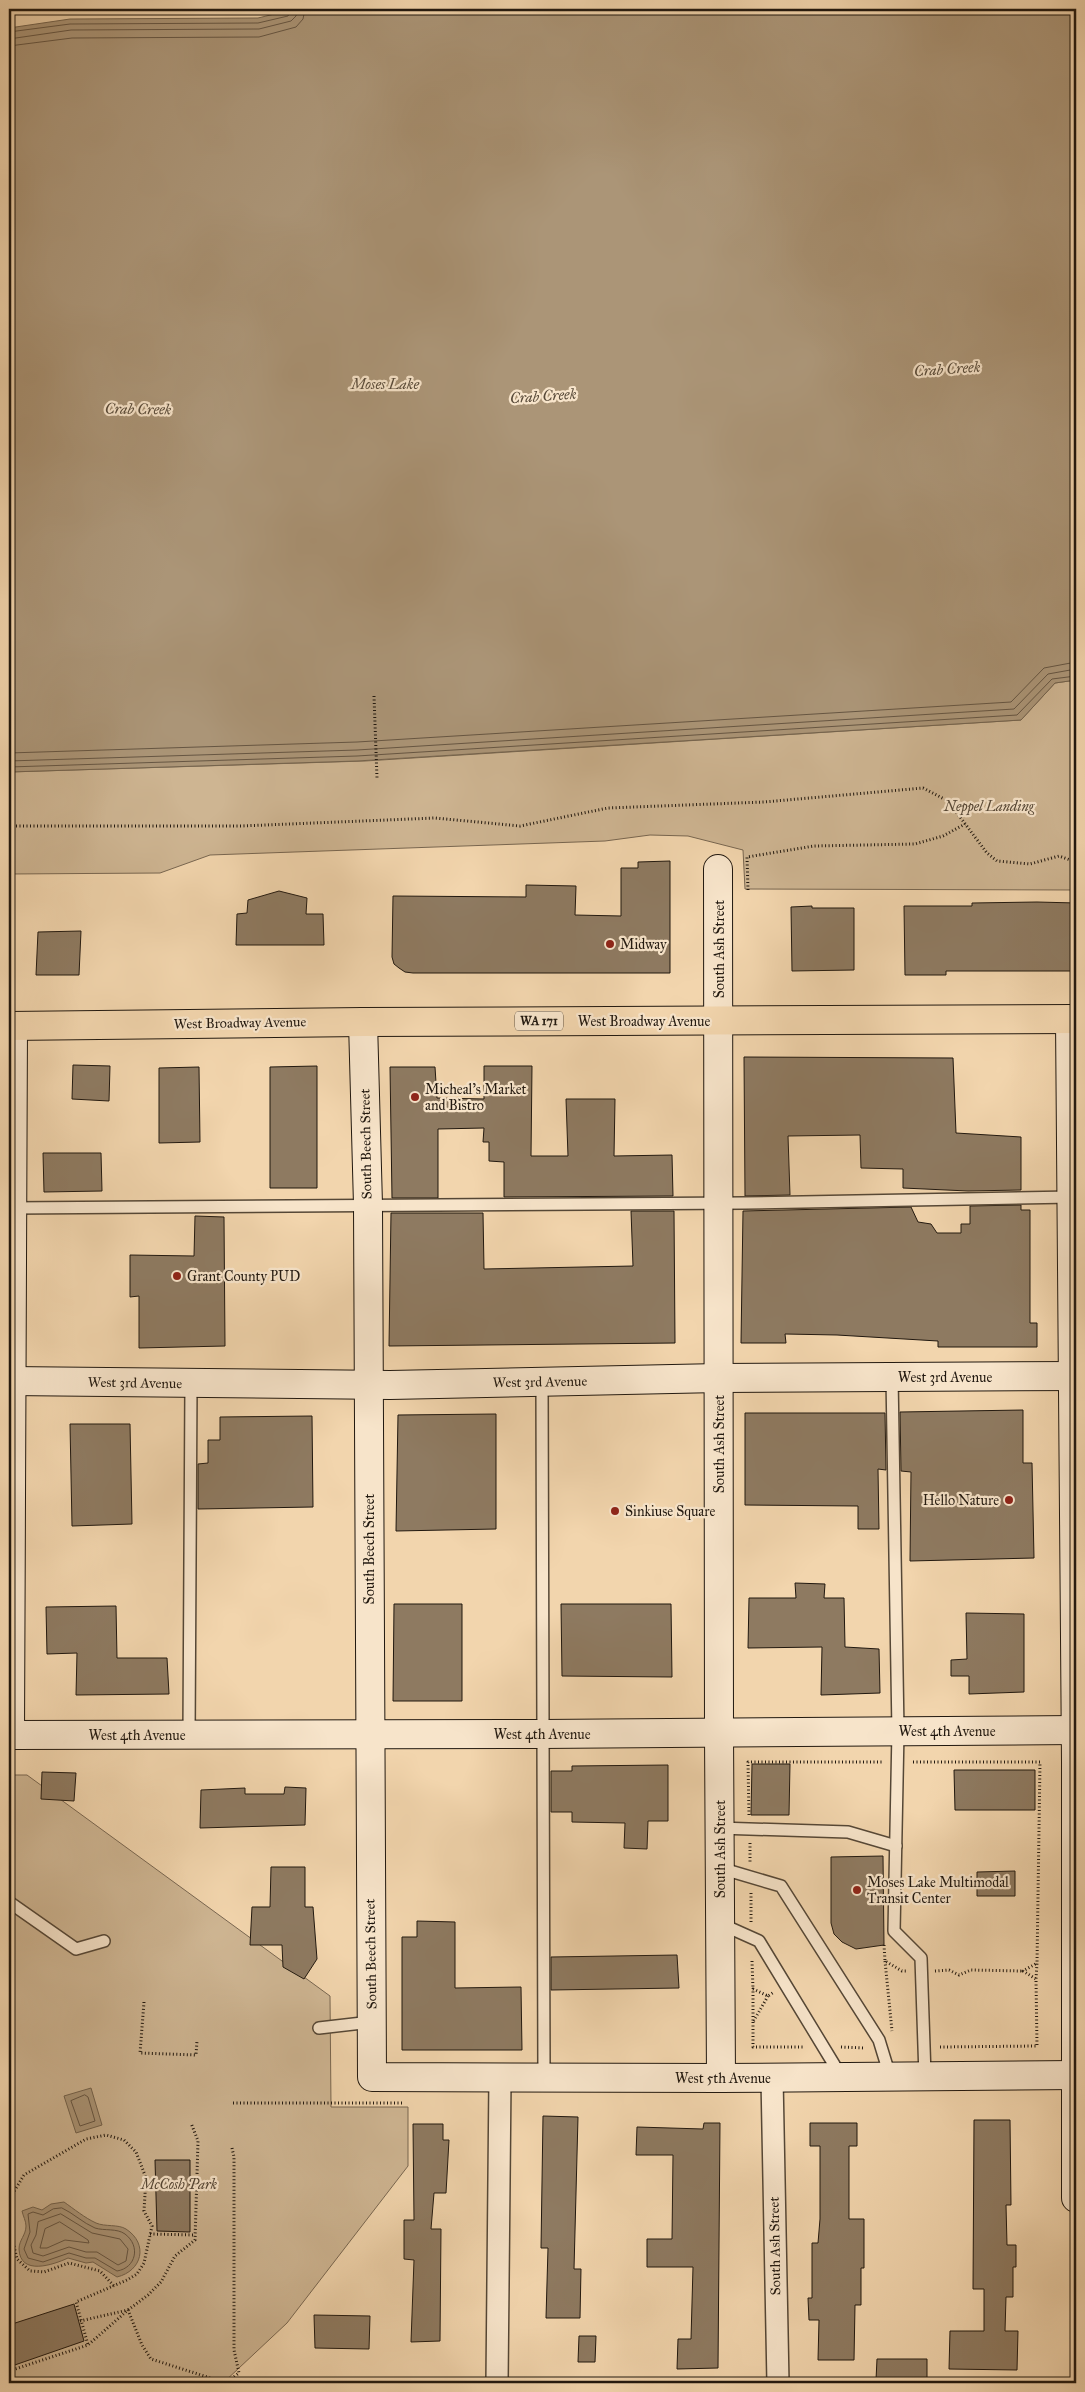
<svg xmlns="http://www.w3.org/2000/svg" width="1085" height="2392" viewBox="0 0 1085 2392" font-family="'IM FELL Great Primer',serif">
	<style>
		.green { fill: #ceb592; stroke: #786650 }
		.water { fill: #ab9577; stroke: #74634d }
		.lines { fill: none; stroke-linecap: round; stroke-linejoin: round }
		.shore { stroke: #665643; stroke-width: 1 }
		.building { fill: #8e7a61; stroke: #21180f }
		.lane-casing { stroke: #554736; stroke-width: 14 }
		.street-casing { stroke: #554736; stroke-width: 24 }
		.secondary-casing { stroke: #21180f; stroke-width: 30 }
		.primary-casing { stroke: #21180f; stroke-width: 30 }
		.path { stroke: #21180f; stroke-width: 3; stroke-dasharray: 1 2.5; stroke-linecap: butt }
		.lane { stroke: #f7e4ca; stroke-width: 11 }
		.street { stroke: #f7e4ca; stroke-width: 21 }
		.secondary { stroke: #f7e4ca; stroke-width: 28 }
		.primary { stroke: #f2d5ad; stroke-width: 28 }
		.poi-dot { fill: #8f2418; stroke: #f7e4ca; stroke-width: 2 }
		.labels { text-anchor: middle; dominant-baseline: central; stroke-width: 4.5; stroke-linejoin: round; paint-order: stroke }
		.shield { fill: #f7e4ca; stroke: #615547; stroke-width: 1 }
		.shield-label { font-size: 12px; font-weight: bold; fill: #21180f }
		.park-label { font-size: 14px; font-style: italic; fill: #554736; stroke: #f7e4ca }
		.poi-label { font-size: 14px; fill: #21180f; stroke: #f7e4ca; text-anchor: start }
		.street-label { font-size: 14px; fill: #21180f; stroke: #f7e4ca }
		.water-label { font-size: 15px; font-style: italic; fill: #584a39; stroke: #f7e4ca }
	</style>
	<rect width="100%" height="100%" fill="#f2d5ad"/>
	<filter id="stains"><feTurbulence type="fractalNoise" baseFrequency=".004" numOctaves="4"/><feColorMatrix values="0 0 0 0 .2 0 0 0 0 .09 0 0 0 0 .02 0 0 0 .5 -.17"/></filter>
	<radialGradient id="worn" r=".72"><stop offset=".6" stop-color="#630" stop-opacity="0"/><stop offset="1" stop-color="#630" stop-opacity=".3"/></radialGradient>
	<!-- green -->
	<g class="green">
		<path d="M1076,680V890L745,889L743,850L688,836L650,835L605,841L210,855L160,873L9,874V772L365,761L1021,720L1055,683Z"/>
		<path d="M9,1775H27L330,1996L331,2107H408V2166L287,2323L223,2383H9Z"/>
	</g>
	<!-- water -->
	<g class="water">
		<path d="M295,9H1076V680L1055,683L1021,720L357,761L9,772V28L70,19L258,18Z"/>
		<path d="M91,2088L102,2125L76,2133L64,2096Z"/>
		<path d="M64,2202C74,2209 85,2218 96,2223C105,2227 118,2224 126,2229C149,2244 142,2271 117,2277L93,2262L86,2263L68,2258C53,2265 20,2276 19,2249C19,2240 26,2235 26,2226C26,2221 23,2216 22,2211L33,2207L42,2210L51,2204Z"/>
	</g>
	<g class="lines">
		<!-- shore -->
		<g class="shore">
			<path d="M9,32L70,24L258,23L288,16L291,9"/>
			<path d="M9,39L71,30L259,29L291,21L296,16L298,9"/>
			<path d="M9,46L72,38L259,37L296,27L303,19L305,9"/>
			<path d="M9,753L357,742L1011,702L1044,668L1076,662"/>
			<path d="M9,761L357,750L1014,709L1048,674L1076,669"/>
			<path d="M9,767L357,756L1017,715L1052,679L1076,676"/>
			<path d="M85,2095L88,2097L95,2121L80,2126L71,2101Z"/>
			<path d="M62,2208C73,2213 83,2223 95,2228C104,2231 117,2228 125,2234C141,2246 136,2268 117,2271L95,2258H86L69,2253L43,2262L28,2258L24,2249L30,2232L28,2214L33,2212L43,2215L53,2209Z"/>
			<path d="M61,2214L92,2233L120,2239L128,2249L126,2261L118,2265L97,2252H86L69,2247L43,2256L33,2253L31,2245L36,2235L38,2222Z"/>
			<path d="M60,2222L88,2240L89,2243L65,2240L47,2248H40L45,2229Z"/>
		</g>
	</g>
	<!-- building -->
	<g class="building">
		<path d="M670,861V973H413L405,972L399,968L394,964L392,957L393,896L526,897V885L576,886L575,915L621,916V868H638V862Z"/>
		<path d="M279,891L307,898L306,914H323L324,945H236L237,914L247,913L248,900Z"/>
		<path d="M1037,902L1076,903V971H946V975H905L904,906H972V903Z"/>
		<path d="M812,906V908H854V970L792,971L791,907Z"/>
		<path d="M81,931L79,975H36L38,932Z"/>
		<path d="M744,1057L953,1058L956,1133L1021,1137V1190L968,1191L903,1188V1169L861,1168L860,1135L788,1136L790,1195L745,1196Z"/>
		<path d="M73,1065L110,1066L109,1101L72,1099Z"/>
		<path d="M317,1066V1188H270V1067Z"/>
		<path d="M484,1066H532L531,1156H568L566,1099H615L614,1156L672,1155L673,1196L504,1197V1162L489,1161V1142H483L484,1128L438,1129V1198H392L390,1067H435L437,1098L484,1099Z"/>
		<path d="M199,1067L200,1142L159,1143V1068Z"/>
		<path d="M43,1153H101L102,1191L44,1192Z"/>
		<path d="M1021,1205V1210H1030V1323H1037V1347H938V1341L837,1335L785,1334L786,1343H741L743,1211L911,1207L918,1222L931,1224L937,1233H961V1224H970V1206Z"/>
		<path d="M631,1211H674L675,1343L389,1346L391,1213H483L484,1269L633,1266Z"/>
		<path d="M195,1216L224,1217L225,1346L139,1348V1296L130,1297V1255L194,1256Z"/>
		<path d="M1023,1410V1463H1032L1034,1558L910,1561L911,1472L901,1471L900,1412Z"/>
		<path d="M745,1413H885L886,1470L878,1469L879,1529H858V1506L745,1505Z"/>
		<path d="M496,1414V1529L396,1531L398,1415Z"/>
		<path d="M312,1416L313,1507L198,1509V1464L208,1463V1440H220V1417Z"/>
		<path d="M70,1424H130L132,1524L72,1526Z"/>
		<path d="M795,1583L825,1584L824,1598H844L845,1647L879,1649L880,1693L821,1695L822,1647L748,1648L749,1598H796Z"/>
		<path d="M394,1604H462V1701H393Z"/>
		<path d="M561,1604H671L672,1677L562,1676Z"/>
		<path d="M116,1606L117,1658H167L169,1694L76,1695L77,1653L47,1654L46,1607Z"/>
		<path d="M966,1613L1024,1614V1692L969,1694V1676H951V1660L967,1659Z"/>
		<path d="M752,1764H790L789,1815H751Z"/>
		<path d="M668,1765V1821H648L647,1849L624,1848L625,1823L572,1822V1812H551V1771H572V1766Z"/>
		<path d="M954,1770H1035V1810H955Z"/>
		<path d="M42,1772L76,1773L74,1801L41,1799Z"/>
		<path d="M285,1787L306,1788L305,1825L200,1828L201,1790L245,1788V1794H284Z"/>
		<path d="M883,1856L884,1945L856,1949L842,1942L834,1934L831,1923V1857Z"/>
		<path d="M271,1867H305V1907H313L317,1959L304,1979L283,1967L282,1945H250L252,1907H270Z"/>
		<path d="M1015,1871V1896H977V1872Z"/>
		<path d="M417,1921L455,1922V1988L521,1987L522,2050H402V1937H417Z"/>
		<path d="M677,1955L679,1988L551,1990V1957Z"/>
		<path d="M543,2116L578,2117L574,2269H581L580,2318H546L548,2248H541Z"/>
		<path d="M974,2120H1010L1011,2205H1006L1007,2245H1016V2267H1013V2297H1006L1005,2331H1018L1017,2370L949,2369L950,2331H984V2289H973Z"/>
		<path d="M704,2123H720L718,2368L677,2369L678,2339H691L693,2267H647V2239H672L673,2155H636L637,2127L703,2129Z"/>
		<path d="M810,2123H857V2146H849V2219H864V2268H861V2305H855L854,2360H818L819,2320H809L808,2298H812V2243H818L820,2219V2146H810Z"/>
		<path d="M413,2124H443V2140H449L446,2193H434L431,2229H441L440,2341L411,2342L414,2260L404,2259V2220H414Z"/>
		<path d="M155,2160H190V2232L157,2231Z"/>
		<path d="M74,2304L84,2341L9,2367V2325Z"/>
		<path d="M314,2315L370,2316L369,2349L315,2348Z"/>
		<path d="M579,2336H596L595,2362H578Z"/>
		<path d="M877,2359H927V2380H876Z"/>
	</g>
	<g class="lines">
		<defs>
			<g id="lane">
				<path d="M11,1208L745,1203L1072,1197"/>
				<path d="M892,1377L898,1731L894,1931L921,1958L925,2076"/>
				<path d="M542,1383L544,2077"/>
				<path d="M189,1735L191,1384"/>
				<path d="M719,1828L848,1832L896,1846"/>
				<path d="M720,1868L781,1886L879,2040L890,2076"/>
				<path d="M9,1902L76,1949L104,1941"/>
				<path d="M721,1924L759,1941L841,2076"/>
				<path d="M319,2028L371,2022"/>
			</g>
			<g id="street">
				<path d="M772,2078L778,2383"/>
				<path d="M497,2383L500,2078"/>
			</g>
			<g id="secondary">
				<path d="M718,869L719,1733L721,2078"/>
				<path d="M1070,1019L1076,1761V2198"/>
				<path d="M363,1022L368,1205L372,2077L721,2078L1076,2075"/>
				<path d="M9,1381L390,1385L719,1378L1076,1376"/>
				<path d="M9,1735L542,1734L1076,1730"/>
				<path d="M10,1735L13,1026"/>
			</g>
			<path id="primary" d="M9,1026L363,1022L1076,1019"/>
		</defs>
		<!-- lane casing -->
		<use href="#lane" class="lane-casing"/>
		<!-- street casing -->
		<use href="#street" class="street-casing"/>
		<!-- secondary casing -->
		<use href="#secondary" class="secondary-casing"/>
		<!-- primary casing -->
		<use href="#primary" class="primary-casing"/>
		<!-- path -->
		<g class="path">
			<path d="M374,696L377,778"/>
			<path d="M9,826H241L435,818L520,826L608,808L764,802L923,788L948,801L987,853L997,861L1030,864L1059,856L1076,862"/>
			<path d="M748,890L747,857L814,846L915,844L943,836L965,824"/>
			<path d="M913,1762H1040L1037,1963"/>
			<path d="M749,1815L748,1762H882"/>
			<path d="M750,1843V1862"/>
			<path d="M751,1893V1922"/>
			<path d="M884,1945L885,1961L902,1971H906"/>
			<path d="M752,1961L753,1989"/>
			<path d="M885,1961L892,2031"/>
			<path d="M935,1971L949,1970L959,1975L971,1970L1023,1971"/>
			<path d="M768,1996L753,2022V1989L768,1996L774,1992"/>
			<path d="M144,2002L140,2053L196,2055L197,2041"/>
			<path d="M753,2022V2047H805"/>
			<path d="M841,2047L865,2048"/>
			<path d="M940,2047L1037,2046L1036,1979L1023,1971L1037,1963L1036,1979"/>
			<path d="M233,2103H402"/>
			<path d="M9,2200L24,2175L86,2139L106,2135L124,2140L136,2152L146,2178L144,2211L152,2226L144,2263L137,2274L127,2280L76,2302L88,2345"/>
			<path d="M150,2234L195,2235"/>
			<path d="M9,2237L14,2246L17,2259L30,2271L44,2272L69,2263L100,2271L114,2286"/>
			<path d="M80,2321L128,2310L142,2345L151,2359L226,2383L239,2373L234,2350V2157L232,2148"/>
			<path d="M9,2371L88,2345L128,2310L148,2295L161,2282L175,2256L195,2240L198,2141L191,2123"/>
		</g>
		<!-- lane -->
		<use href="#lane" class="lane"/>
		<!-- street -->
		<use href="#street" class="street"/>
		<!-- secondary -->
		<use href="#secondary" class="secondary"/>
		<!-- primary -->
		<use href="#primary" class="primary"/>
	</g>
	<!-- markers -->
	<g class="poi-dot">
		<circle cx="610" cy="944" r="5"/>
		<circle cx="415" cy="1097" r="5"/>
		<circle cx="177" cy="1276" r="5"/>
		<circle cx="1009" cy="1500" r="5"/>
		<circle cx="615" cy="1511" r="5"/>
		<circle cx="857" cy="1890" r="5"/>
	</g>
	<g class="labels">
		<!-- shield labels -->
		<rect class="shield" x="515" y="1011.5" width="48" height="19" rx="4"/>
		<g class="shield-label">
			<text x="539" y="1021">WA 171</text>
		</g>
		<!-- park labels -->
		<g class="park-label">
			<text x="989" y="806">Neppel Landing</text>
			<text x="179" y="2184">McCosh Park</text>
		</g>
		<!-- poi labels -->
		<g class="poi-label">
			<text x="620" y="944">Midway</text>
			<text x="425" y="1089">Micheal's Market<tspan x="425" dy="16">and Bistro</tspan></text>
			<text x="187" y="1276">Grant County PUD</text>
			<text x="999" y="1500" text-anchor="end">Hello Nature</text>
			<text x="625" y="1511">Sinkiuse Square</text>
			<text x="867" y="1882">Moses Lake Multimodal<tspan x="867" dy="16">Transit Center</tspan></text>
		</g>
		<!-- street labels -->
		<g class="street-label">
			<text transform="translate(719 949) rotate(-90)">South Ash Street</text>
			<text x="644" y="1021">West Broadway Avenue</text>
			<text transform="translate(240 1023) rotate(-1)">West Broadway Avenue</text>
			<text transform="translate(366 1144) rotate(-91)">South Beech Street</text>
			<text x="945" y="1377">West 3rd Avenue</text>
			<text transform="translate(540 1382) rotate(-1)">West 3rd Avenue</text>
			<text transform="translate(135 1383) rotate(1)">West 3rd Avenue</text>
			<text transform="translate(719 1444) rotate(-90)">South Ash Street</text>
			<text transform="translate(369 1549) rotate(-90)">South Beech Street</text>
			<text x="947" y="1731">West 4th Avenue</text>
			<text x="542" y="1734">West 4th Avenue</text>
			<text x="137" y="1735">West 4th Avenue</text>
			<text transform="translate(720 1849) rotate(-90)">South Ash Street</text>
			<text transform="translate(371 1954) rotate(-91)">South Beech Street</text>
			<text x="723" y="2078">West 5th Avenue</text>
			<text transform="translate(775 2246) rotate(-91)">South Ash Street</text>
		</g>
		<!-- water labels -->
		<g class="water-label">
			<text transform="translate(947 369) rotate(-4)">Crab Creek</text>
			<text x="385" y="384">Moses Lake</text>
			<text transform="translate(543 396) rotate(-4)">Crab Creek</text>
			<text transform="translate(138 409) rotate(1)">Crab Creek</text>
		</g>
	</g>
	<!-- margin -->
	<rect width="1085" height="2392" fill="none" stroke="#f2d5ad" stroke-width="30"/>
	<rect x="10" y="10" width="1065" height="2372" fill="none" stroke="#21180f" stroke-width="2.5"/>
	<rect x="15" y="15" width="1055" height="2362" fill="none" stroke="#21180f"/>
	<rect width="100%" height="100%" filter="url(#stains)"/>
	<rect width="100%" height="100%" fill="url(#worn)"/>
</svg>
